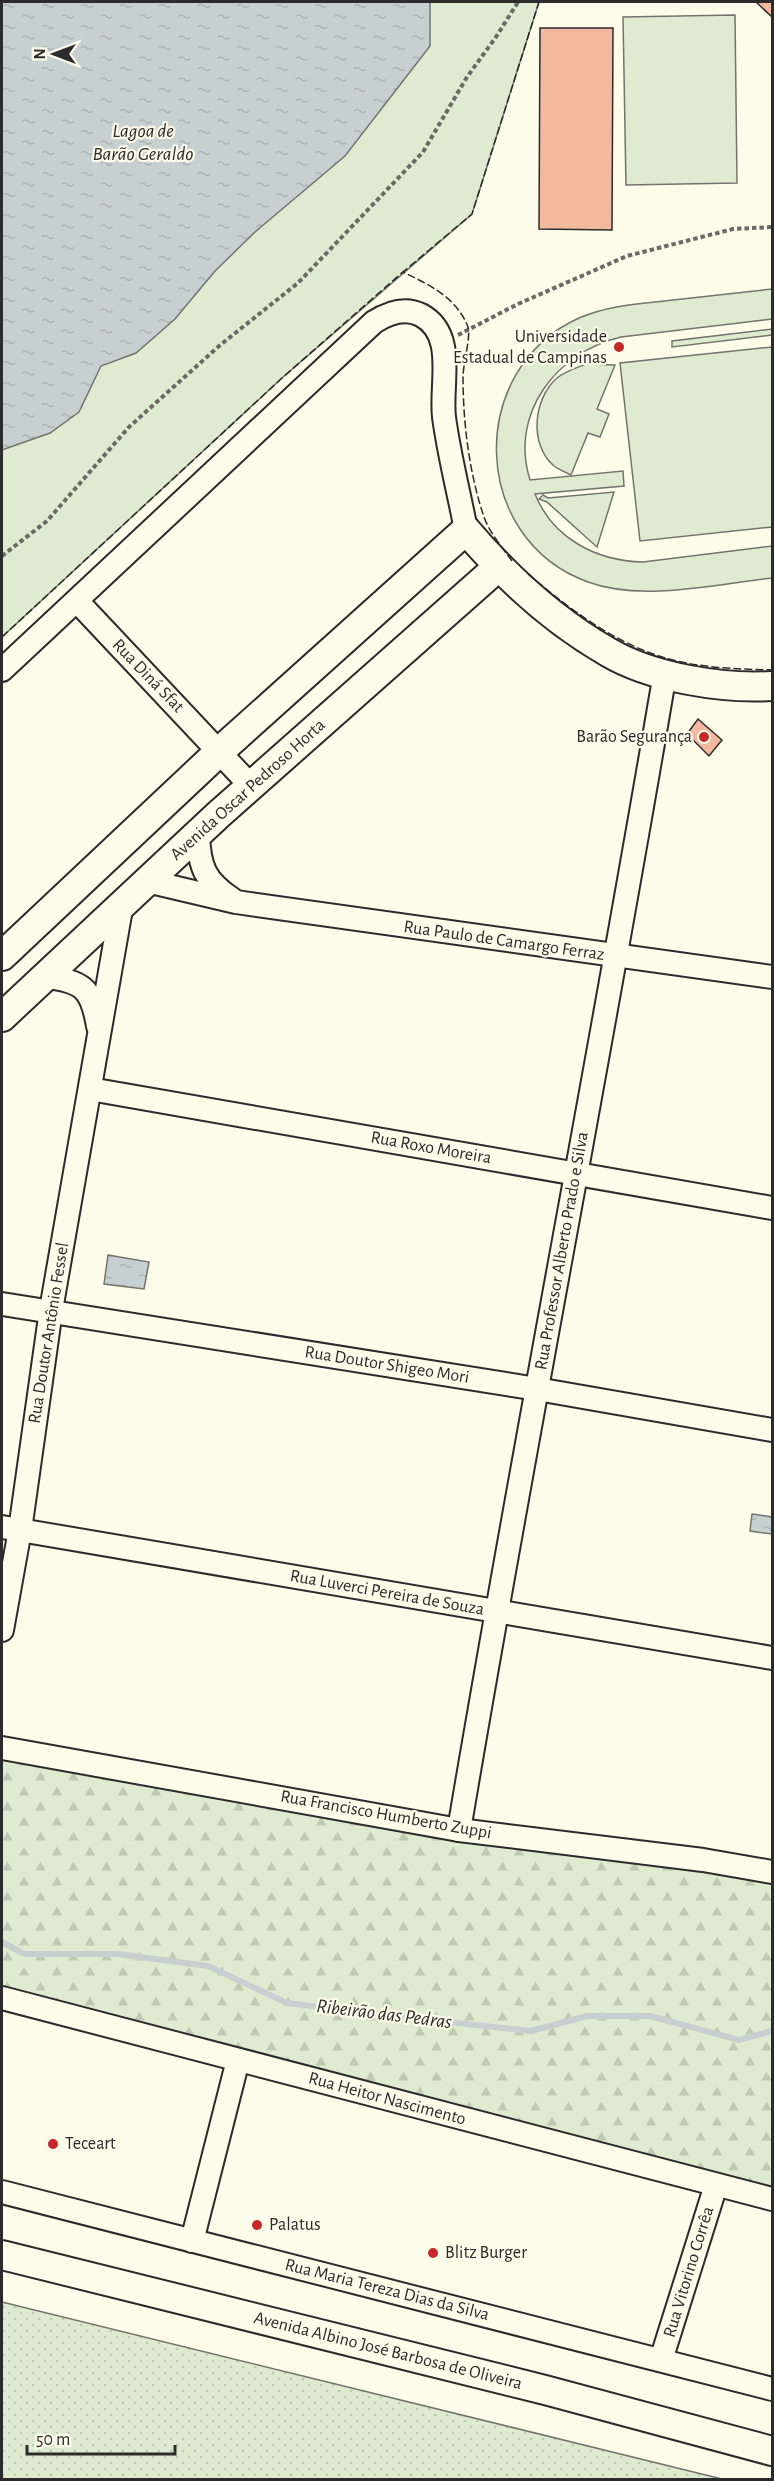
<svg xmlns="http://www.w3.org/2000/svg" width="774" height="2481" viewBox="0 0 774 2481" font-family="'Alegreya Sans',sans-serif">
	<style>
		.grass { fill: url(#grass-dots); stroke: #74746e; stroke-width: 1.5 }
		.forest { fill: url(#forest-firs); stroke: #74746e; stroke-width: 1.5 }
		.green { fill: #deebd1; stroke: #74746e; stroke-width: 1.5 }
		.water { fill: url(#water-ripples); stroke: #74746e; stroke-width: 1.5 }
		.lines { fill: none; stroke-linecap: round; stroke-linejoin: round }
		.stream { stroke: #c7d0d0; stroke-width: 6 }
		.building { fill: #f2b8a0; stroke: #2b2b2b; stroke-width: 1.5 }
		.minor-casing { stroke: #2b2b2b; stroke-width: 26 }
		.major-casing { stroke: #2b2b2b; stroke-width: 32 }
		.path { stroke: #6a6964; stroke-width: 4; stroke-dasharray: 4.5 3; stroke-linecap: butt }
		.minor { stroke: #fdfbea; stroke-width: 22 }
		.major { stroke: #fdfbea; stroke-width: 28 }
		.fence { stroke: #2b2b2b; stroke-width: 1.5; stroke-dasharray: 8 3; stroke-linecap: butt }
		.poi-dot { fill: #c62828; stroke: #fdfbea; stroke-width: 2 }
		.labels { text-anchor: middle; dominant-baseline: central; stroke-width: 4.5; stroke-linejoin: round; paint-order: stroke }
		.poi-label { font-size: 18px; fill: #2b2b2b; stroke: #fdfbea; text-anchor: start }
		.street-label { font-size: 18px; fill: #2b2b2b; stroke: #fdfbea }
		.water-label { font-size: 20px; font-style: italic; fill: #2b2b2b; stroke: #fdfbea }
	</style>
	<defs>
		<pattern id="grass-dots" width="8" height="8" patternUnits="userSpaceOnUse" patternTransform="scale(1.5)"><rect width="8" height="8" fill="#deebd1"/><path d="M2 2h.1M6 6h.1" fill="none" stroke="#bfcab4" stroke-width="1.8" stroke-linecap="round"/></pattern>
		<pattern id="forest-firs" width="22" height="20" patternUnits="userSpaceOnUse" patternTransform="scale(1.5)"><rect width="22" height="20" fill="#deebd1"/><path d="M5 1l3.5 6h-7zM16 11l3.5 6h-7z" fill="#bfcab4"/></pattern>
		<pattern id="water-ripples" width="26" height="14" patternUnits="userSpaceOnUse" patternTransform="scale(1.5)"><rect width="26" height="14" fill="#c7d0d0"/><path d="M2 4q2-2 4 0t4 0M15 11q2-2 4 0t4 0" fill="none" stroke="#abb3b3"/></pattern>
	</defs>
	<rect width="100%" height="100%" fill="#fdfbea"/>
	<!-- grass -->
	<path class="grass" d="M2,2302L722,2479H2Z"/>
	<!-- forest -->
	<path class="forest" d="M2,1748L772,1872V2199L2,1998Z"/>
	<!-- green -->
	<g class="green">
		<path d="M2,2H539L472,214L282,378L2,637Z"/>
		<path d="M735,15L737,183L626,185L623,17Z"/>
		<path d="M772,289V319L621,337C557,352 509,413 530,480L623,471L624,486L535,494C553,539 597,561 643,562L772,546V578C716,584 642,602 588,582C469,539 466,369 579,318C606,306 636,304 664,301C700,297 736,293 772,289Z"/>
		<path d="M772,329V335L672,347V341Z"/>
		<path d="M772,347V527L640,541L620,363Z"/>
		<path d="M586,364L615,365L597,409L609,414L600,437L588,433L571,475C566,472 559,470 554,466C529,445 533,399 557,378C566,371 576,368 586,364Z"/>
		<path d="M614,492L597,547L547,502L539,499L543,495L548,498Z"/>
	</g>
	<!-- water -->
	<g class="water">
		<path d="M2,2H430V46L345,156L255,232L215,271L175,319L136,353L101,366L79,412L50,433L2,450Z"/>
		<path d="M108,1255L149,1262L144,1289L104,1284Z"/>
		<path d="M752,1514L772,1517V1534L750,1531Z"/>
	</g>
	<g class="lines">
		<!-- stream -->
		<path class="stream" d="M2,1942L24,1954H118L208,1966L287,2003L448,2022L531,2031L587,2016H650L739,2040L772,2031"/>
	</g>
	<!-- building -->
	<g class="building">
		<path d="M756,2H772V17Z"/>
		<path d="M540,28H613L612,230L539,229Z"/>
		<path d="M698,719L722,740L709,756L687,734Z"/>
	</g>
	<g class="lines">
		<defs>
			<g id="minor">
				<path d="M77,601L251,786"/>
				<path d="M2,670L374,322C388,313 405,307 421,315C457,334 440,384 444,417C449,455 459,493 466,530"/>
				<path d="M198,834C199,867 205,881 232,899"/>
				<path d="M147,881L236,902L772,977"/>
				<path d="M45,976C83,983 91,986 98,1026"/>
				<path d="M90,1089L772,1208"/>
				<path d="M2,1304L537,1389L772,1430"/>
				<path d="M2,1527L772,1658"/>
				<path d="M2,1630L20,1530L51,1310L122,903"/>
				<path d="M2,1748L459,1830L703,1860L772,1872"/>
				<path d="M459,1830C524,1443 600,1059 665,673"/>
				<path d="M2,1998L772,2199"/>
				<path d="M2,2192L772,2389"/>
				<path d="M192,2241L238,2060"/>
				<path d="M661,2360L716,2185"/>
			</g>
			<g id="major">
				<path d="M2,956L220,751L466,530C506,577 554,621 608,652C652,678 723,689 772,686"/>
				<path d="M2,1017L218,815L498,567"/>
				<path d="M2,2255L545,2390L772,2451"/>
			</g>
		</defs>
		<!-- minor casing -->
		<use href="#minor" class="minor-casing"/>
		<!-- major casing -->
		<use href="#major" class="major-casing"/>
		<!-- path -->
		<g class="path">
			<path d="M458,335L518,304L627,256L733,229L772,227"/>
			<path d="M2,556L47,521L129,427L219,346L298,283L423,152L467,77L496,37L518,2"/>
		</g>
		<!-- minor -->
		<use href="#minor" class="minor"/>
		<!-- major -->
		<use href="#major" class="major"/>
		<!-- fence -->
		<g class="fence">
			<path d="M512,561C502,547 488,531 483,514C469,471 463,422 463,377C463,364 471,337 468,327C457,298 430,285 403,272L472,214L539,2"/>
			<path d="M528,574C567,607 610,640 659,656C695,668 736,669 772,670"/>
			<path d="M2,637L282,378L404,271"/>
		</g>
	</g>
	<!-- markers -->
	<g class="poi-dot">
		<circle cx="619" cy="347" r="6"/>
		<circle cx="704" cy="737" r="6"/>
		<circle cx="53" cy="2144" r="6"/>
		<circle cx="257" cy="2225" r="6"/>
		<circle cx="433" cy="2253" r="6"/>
	</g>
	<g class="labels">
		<!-- poi labels -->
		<g class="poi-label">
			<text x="607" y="337" text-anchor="end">Universidade<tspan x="607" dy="21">Estadual de Campinas</tspan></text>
			<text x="692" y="737" text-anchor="end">Barão Segurança</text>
			<text x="65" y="2144">Teceart</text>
			<text x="269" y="2225">Palatus</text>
			<text x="445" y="2253">Blitz Burger</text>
		</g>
		<!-- street labels -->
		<g class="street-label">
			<text transform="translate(148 676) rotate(46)">Rua Diná Sfat</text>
			<text transform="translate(248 790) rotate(-42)">Avenida Oscar Pedroso Horta</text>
			<text transform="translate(504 941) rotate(8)">Rua Paulo de Camargo Ferraz</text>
			<text transform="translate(431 1148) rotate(10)">Rua Roxo Moreira</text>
			<text transform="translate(562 1251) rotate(-80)">Rua Professor Alberto Prado e Silva</text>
			<text transform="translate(49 1333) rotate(-81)">Rua Doutor Antônio Fessel</text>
			<text transform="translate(387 1365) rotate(9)">Rua Doutor Shigeo Mori</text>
			<text transform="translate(387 1593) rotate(10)">Rua Luverci Pereira de Souza</text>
			<text transform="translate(386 1815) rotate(10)">Rua Francisco Humberto Zuppi</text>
			<text transform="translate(387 2099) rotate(15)">Rua Heitor Nascimento</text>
			<text transform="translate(689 2272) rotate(-73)">Rua Vitorino Corrêa</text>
			<text transform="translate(387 2290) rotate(14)">Rua Maria Tereza Dias da Silva</text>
			<text transform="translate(388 2351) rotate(14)">Avenida Albino José Barbosa de Oliveira</text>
		</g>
		<!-- water labels -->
		<g class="water-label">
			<text x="143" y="131">Lagoa de<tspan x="143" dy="23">Barão Geraldo</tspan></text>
			<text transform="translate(384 2014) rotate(7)">Ribeirão das Pedras</text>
		</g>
	</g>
	<!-- border -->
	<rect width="774" height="2481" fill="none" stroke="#2b2b2b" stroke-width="6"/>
	<!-- north arrow -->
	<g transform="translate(54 54) rotate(270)" stroke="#fdfbea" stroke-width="4.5" paint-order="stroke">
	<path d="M0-4.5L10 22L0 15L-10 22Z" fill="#2b2b2b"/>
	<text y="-9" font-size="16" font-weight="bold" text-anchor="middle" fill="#2b2b2b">N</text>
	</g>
	<!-- scale -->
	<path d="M27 2445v9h148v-9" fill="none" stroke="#2b2b2b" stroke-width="3"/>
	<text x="36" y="2445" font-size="18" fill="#2b2b2b" stroke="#fdfbea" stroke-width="4.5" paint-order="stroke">50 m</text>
</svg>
